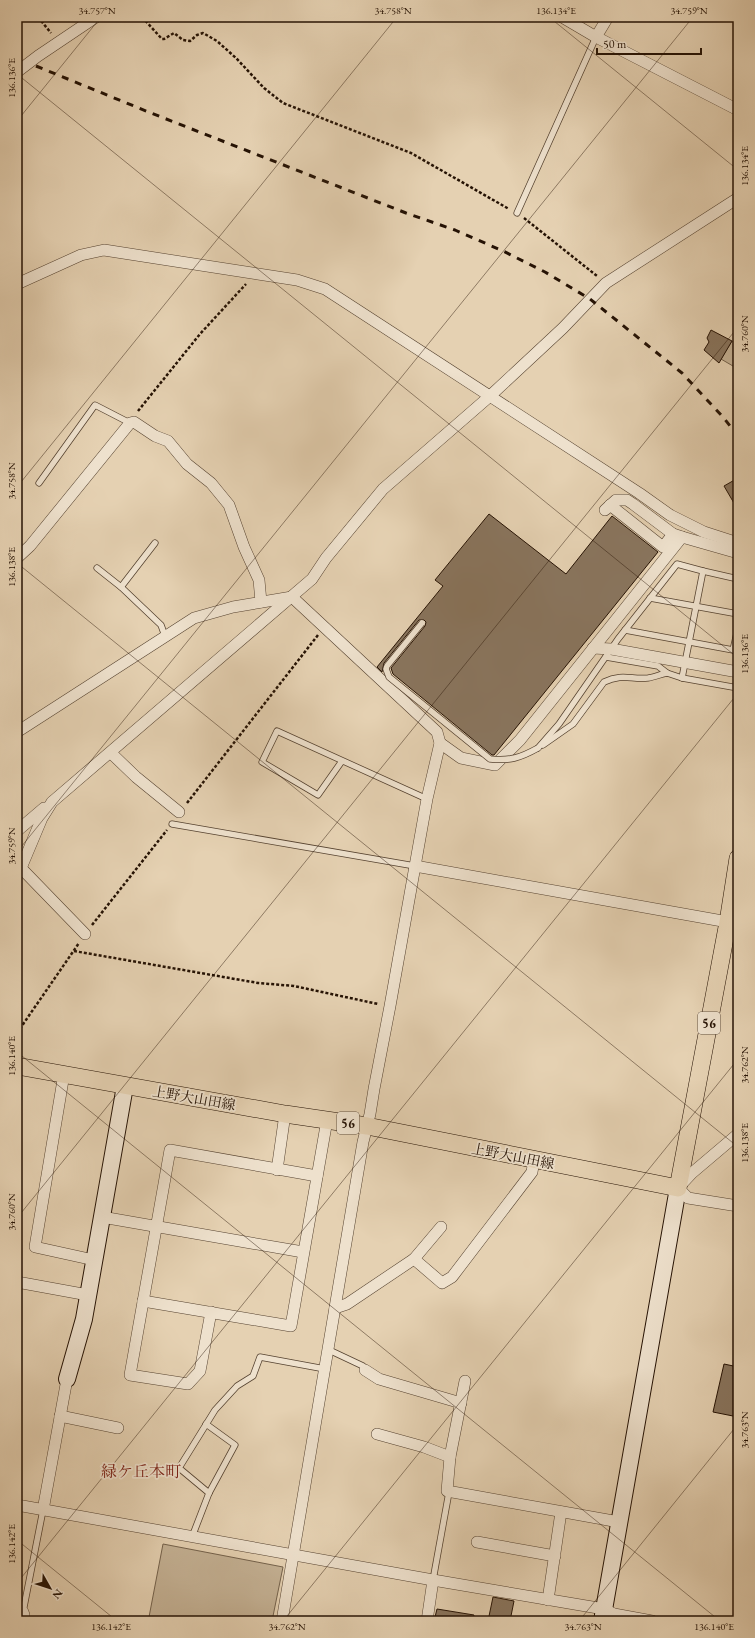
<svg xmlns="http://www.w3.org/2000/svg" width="755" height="1638" viewBox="0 0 755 1638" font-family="'EB Garamond','Noto Serif JP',serif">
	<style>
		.green { fill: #c4b194; stroke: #74624c }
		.building { fill: #89755e; stroke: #251204 }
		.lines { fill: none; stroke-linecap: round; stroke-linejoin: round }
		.lane-casing { stroke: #554230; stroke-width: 7 }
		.street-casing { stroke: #554230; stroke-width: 12 }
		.secondary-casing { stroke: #251204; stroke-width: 18 }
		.primary-casing { stroke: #251204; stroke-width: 18 }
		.path { stroke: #251204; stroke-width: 2.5; stroke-dasharray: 3 2; stroke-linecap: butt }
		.lane { stroke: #eee1cd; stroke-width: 5.5 }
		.street { stroke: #eee1cd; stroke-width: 11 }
		.secondary { stroke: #eee1cd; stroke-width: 16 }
		.primary { stroke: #e5d1b2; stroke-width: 17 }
		.rail { stroke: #251204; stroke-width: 3; stroke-dasharray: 7 7; stroke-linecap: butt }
		.lane-bridge-casing { stroke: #554230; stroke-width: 7; stroke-linecap: butt }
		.lane-bridge { stroke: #eee1cd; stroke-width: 5.5 }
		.ticks { fill: none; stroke: #251204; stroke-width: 1; stroke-opacity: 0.45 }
		.labels { text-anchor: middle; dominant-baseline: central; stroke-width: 3.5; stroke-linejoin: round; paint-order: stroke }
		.shield { fill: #eee1cd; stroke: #615040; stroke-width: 1 }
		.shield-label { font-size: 13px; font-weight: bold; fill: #251204 }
		.street-label { font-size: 14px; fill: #251204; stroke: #eee1cd }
		.quarter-label { font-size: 16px; fill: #7a1f14; stroke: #eee1cd }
		.neatline { fill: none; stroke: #251204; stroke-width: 1.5 }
		.ticks-label { font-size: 10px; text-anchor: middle; fill: #251204 }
	</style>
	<rect width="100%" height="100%" fill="#e5d1b2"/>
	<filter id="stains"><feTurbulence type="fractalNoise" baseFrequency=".005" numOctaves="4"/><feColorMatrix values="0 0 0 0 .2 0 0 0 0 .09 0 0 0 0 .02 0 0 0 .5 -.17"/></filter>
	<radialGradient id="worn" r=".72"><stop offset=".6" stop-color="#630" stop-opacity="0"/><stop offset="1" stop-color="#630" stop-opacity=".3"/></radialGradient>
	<!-- green -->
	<g class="green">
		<path d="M732,341L738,345V369L721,359Z"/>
		<path d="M163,1544L283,1567L272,1621H168L149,1617Z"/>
	</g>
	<!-- building -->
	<g class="building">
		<path d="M711,330L732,341L719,363L704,350L709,342L707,338Z"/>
		<path d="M738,478V510L724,486Z"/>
		<path d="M489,514L566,574L612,516L658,552L494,755H492L393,674L391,668L425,626L426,622L424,620H419L384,663L382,672L377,667L443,586L435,580Z"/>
		<path d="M724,1364L738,1367V1417L713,1412Z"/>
		<path d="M493,1597L514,1601L510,1621H488Z"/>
		<path d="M437,1609L474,1615L473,1621H434Z"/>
	</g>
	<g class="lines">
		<defs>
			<g id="lane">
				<path d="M517,213L596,37"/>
				<path d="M39,483L95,405L130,423"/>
				<path d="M97,568L121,587L161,625L165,636"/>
				<path d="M703,571L738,579"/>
				<path d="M121,587L155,543"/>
				<path d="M650,598L738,614"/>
				<path d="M625,630L733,650L738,628"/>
				<path d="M606,657L658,666L667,673L682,678L738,688"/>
				<path d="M543,745L573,724L604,682C623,673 631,680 648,678C655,677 661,674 667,673"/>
				<path d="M538,748L559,724L618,639L677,564L703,571L682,678"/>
				<path d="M342,761L318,795L262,762L277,731L427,799"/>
				<path d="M172,824L415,866"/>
				<path d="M329,1350L363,1366L365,1370"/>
				<path d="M209,1493L179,1468L215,1410L237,1386L253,1376L260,1357L325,1369"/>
				<path d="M192,1537L209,1493L235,1445L206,1424"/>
				<path d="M433,1580L449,1492"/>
				<path d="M23,1612L43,1510"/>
			</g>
			<g id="street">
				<path d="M562,17L596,37L738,110"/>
				<path d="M596,37L608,17"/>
				<path d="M17,72L38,56L96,17"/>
				<path d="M17,284L81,255L104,250L297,280L325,289L639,493L670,515L704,532L738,543"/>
				<path d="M610,505L663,547L673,534"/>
				<path d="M605,510L616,500H627L633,504L673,534L682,537"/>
				<path d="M17,558L30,546L130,423L134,422L155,436L168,441L187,464L211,483L229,505L244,547L259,580L261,602"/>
				<path d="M593,648L611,649L738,672"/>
				<path d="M17,732L194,618L233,607L292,597"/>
				<path d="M440,743L461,758L495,765L520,740L682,537L738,553"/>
				<path d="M111,753L136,777L179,812"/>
				<path d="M17,831L44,808"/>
				<path d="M415,866L728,922"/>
				<path d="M21,868L85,934"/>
				<path d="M17,872L21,868L42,818L52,802L312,579L326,558L383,489L490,396L563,328L606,283L738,198"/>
				<path d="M64,1074L35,1247L94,1260"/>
				<path d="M738,1134L692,1173L678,1188L688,1198L738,1206"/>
				<path d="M277,1170L285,1114"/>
				<path d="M102,1217L303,1252"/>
				<path d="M414,1259L442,1283L452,1277L532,1172L534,1160"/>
				<path d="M17,1282L88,1295"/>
				<path d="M143,1301L291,1326L327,1120"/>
				<path d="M335,1308L347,1304L414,1259L441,1227"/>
				<path d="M211,1312L200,1371L188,1384L130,1375L170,1150L317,1176"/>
				<path d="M365,1370L379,1379L461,1403"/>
				<path d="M465,1381L450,1457L447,1491L619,1522"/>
				<path d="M60,1416L118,1428"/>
				<path d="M377,1434L424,1447L450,1457"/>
				<path d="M17,1505L433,1580L604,1609L614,1614L652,1621"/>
				<path d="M43,1510L67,1379"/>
				<path d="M477,1542L555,1556"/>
				<path d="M548,1600L561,1512"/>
				<path d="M23,1621L24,1615L23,1612"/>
				<path d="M282,1621L363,1142L370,1114L374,1089L390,1006L427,799L440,743L437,732L292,597"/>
				<path d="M427,1621L433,1580"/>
			</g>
			<g id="secondary">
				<path d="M67,1379L84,1319L125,1086"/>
				<path d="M602,1621L678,1188"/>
			</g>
			<path id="primary" d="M17,1066L285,1114L367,1126L678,1188L728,922L738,858"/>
		</defs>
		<!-- lane casing -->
		<use href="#lane" class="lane-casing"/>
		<!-- street casing -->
		<use href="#street" class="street-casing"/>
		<!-- secondary casing -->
		<use href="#secondary" class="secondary-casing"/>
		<!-- primary casing -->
		<use href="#primary" class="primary-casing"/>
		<!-- path -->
		<g class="path">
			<path d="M38,17L51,33"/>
			<path d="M142,17L162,39H164L174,33L183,40L190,41L197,35L203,33L217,41L236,58L264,88L283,103L411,153L509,209"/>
			<path d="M524,218L597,276"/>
			<path d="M138,411L200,334L246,284"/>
			<path d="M187,803L318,635"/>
			<path d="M92,925L167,830"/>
			<path d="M74,951L258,983L294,986L378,1004"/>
			<path d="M17,1033L79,943"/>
		</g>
		<!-- lane -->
		<use href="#lane" class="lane"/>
		<!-- street -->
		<use href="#street" class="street"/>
		<!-- secondary -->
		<use href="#secondary" class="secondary"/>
		<!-- primary -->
		<use href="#primary" class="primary"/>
		<!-- rail -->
		<path class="rail" d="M36,66L151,113L406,213L455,230L503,251L545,272L590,299L682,373L723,417L738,436"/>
		<defs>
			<path id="lane-bridge" d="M422,623L387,666L386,669L389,677L490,759C510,761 520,758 538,748"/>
		</defs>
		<!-- lane-bridge casing -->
		<use href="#lane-bridge" class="lane-bridge-casing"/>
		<!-- lane-bridge -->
		<use href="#lane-bridge" class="lane-bridge"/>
	</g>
	<!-- ticks -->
	<path class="ticks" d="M549,17L738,170M17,74L738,658M17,121L101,17M17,487L397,17M17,563L738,1147M17,852L693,17M17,1052L720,1621M17,1218L738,327M17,1540L117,1621M17,1583L738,693M283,1621L738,1059M579,1621L738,1424"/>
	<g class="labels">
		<!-- shield labels -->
		<g class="shield">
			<rect x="698" y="1012" width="22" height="22" rx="3"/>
			<rect x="337" y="1112" width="22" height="22" rx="3"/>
		</g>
		<g class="shield-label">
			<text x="709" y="1023">56</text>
			<text x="348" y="1123">56</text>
		</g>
		<!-- street labels -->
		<g class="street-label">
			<text transform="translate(194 1098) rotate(10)">上野大山田線</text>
			<text transform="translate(513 1156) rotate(11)">上野大山田線</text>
		</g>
		<!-- quarter labels -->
		<g class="quarter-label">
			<text x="141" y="1471">緑ケ丘本町</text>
		</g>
	</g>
	<!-- margin -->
	<rect width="755" height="1638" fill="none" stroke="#e5d1b2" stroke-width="44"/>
	<!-- north arrow -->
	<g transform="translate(50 1588) rotate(129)" stroke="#eee1cd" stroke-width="3" paint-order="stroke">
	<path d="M0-3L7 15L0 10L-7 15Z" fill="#251204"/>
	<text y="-6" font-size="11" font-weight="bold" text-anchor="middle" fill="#251204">N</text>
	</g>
	<!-- scale -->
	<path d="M597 48v6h104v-6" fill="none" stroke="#251204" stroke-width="2"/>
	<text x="603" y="48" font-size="12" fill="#251204" stroke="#eee1cd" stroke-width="3" paint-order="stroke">50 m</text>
	<rect x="22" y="22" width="711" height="1594" class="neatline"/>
	<g class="ticks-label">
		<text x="97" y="14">34.757°N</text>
		<text x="393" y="14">34.758°N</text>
		<text x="556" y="14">136.134°E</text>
		<text x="689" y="14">34.759°N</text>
		<text transform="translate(11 78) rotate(-90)" y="4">136.136°E</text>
		<text transform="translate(744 166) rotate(-90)" y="4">136.134°E</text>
		<text transform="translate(744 334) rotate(-90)" y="4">34.760°N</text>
		<text transform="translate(11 481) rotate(-90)" y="4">34.758°N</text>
		<text transform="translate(11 567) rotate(-90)" y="4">136.138°E</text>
		<text transform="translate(744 654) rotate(-90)" y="4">136.136°E</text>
		<text transform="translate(11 846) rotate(-90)" y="4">34.759°N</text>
		<text transform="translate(11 1056) rotate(-90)" y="4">136.140°E</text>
		<text transform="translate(744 1065) rotate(-90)" y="4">34.762°N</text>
		<text transform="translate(744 1143) rotate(-90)" y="4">136.138°E</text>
		<text transform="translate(11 1212) rotate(-90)" y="4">34.760°N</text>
		<text transform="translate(744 1430) rotate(-90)" y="4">34.763°N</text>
		<text transform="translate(11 1544) rotate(-90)" y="4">136.142°E</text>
		<text x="111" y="1630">136.142°E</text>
		<text x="287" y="1630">34.762°N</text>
		<text x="583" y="1630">34.763°N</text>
		<text x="714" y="1630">136.140°E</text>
	</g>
	<rect width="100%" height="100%" filter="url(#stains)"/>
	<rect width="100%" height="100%" fill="url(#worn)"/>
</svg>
